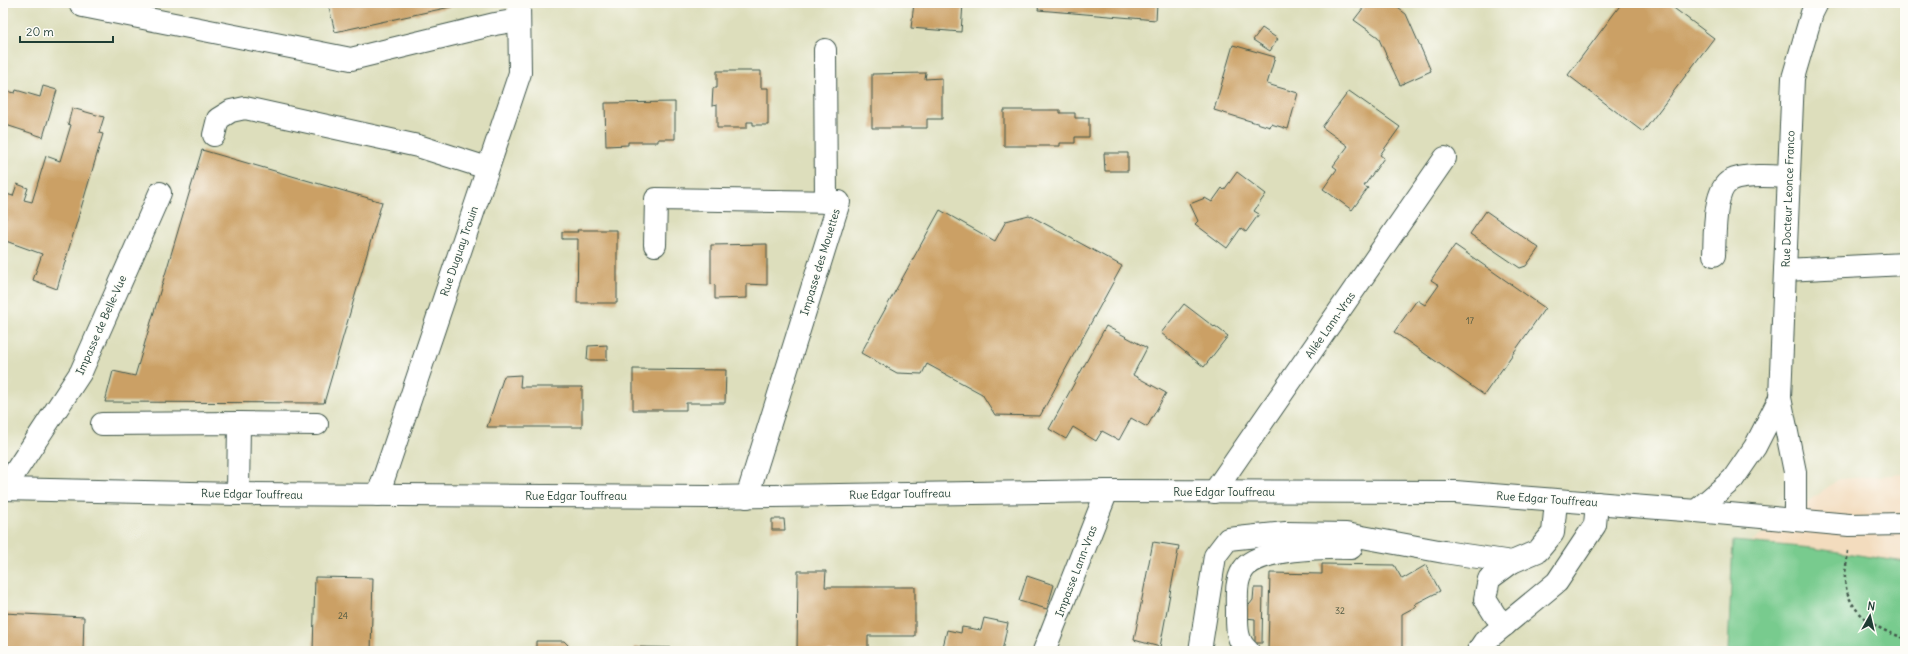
<svg xmlns="http://www.w3.org/2000/svg" width="1908" height="654" viewBox="0 0 1908 654" font-family="Delius,sans-serif">
	<style>
		.built { fill: #dddebc }
		.green { fill: #78cb8e; stroke: #4c8461 }
		.building { fill: #cba065 }
		.lines { fill: none; stroke-linecap: round; stroke-linejoin: round }
		.minor-casing { stroke: #3f5549; stroke-width: 24 }
		.path { stroke: #3f5549; stroke-width: 2.5; stroke-dasharray: 3 3; stroke-linecap: butt }
		.minor { stroke: #fff; stroke-width: 22 }
		.labels { text-anchor: middle; dominant-baseline: central; stroke-width: 3; stroke-linejoin: round; paint-order: stroke }
		.number-label { font-size: 9px; fill: #4a5640 }
		.street-label { font-size: 11px; fill: #1f3d34; stroke: #fdfcf7 }
	</style>
	<rect width="100%" height="100%" fill="#fdfcf7"/>
	<filter id="ink" filterUnits="userSpaceOnUse"><feTurbulence type="fractalNoise" baseFrequency=".025" numOctaves="2"/><feDisplacementMap in="SourceGraphic" scale="8" xChannelSelector="R" yChannelSelector="G"/><feConvolveMatrix kernelMatrix="1 2 1 2 8 2 1 2 1" color-interpolation-filters="sRGB"/></filter>
	<filter id="wash" filterUnits="userSpaceOnUse"><feTurbulence type="fractalNoise" baseFrequency=".012" numOctaves="4" result="noise"/><feDisplacementMap in="SourceGraphic" scale="16" xChannelSelector="R" yChannelSelector="G"/><feGaussianBlur stdDeviation="0.9" result="paint"/><feColorMatrix in="noise" values="0 0 0 0 0 0 0 0 0 0 0 0 0 0 0 0 0 1.4 0 .05"/><feComposite in="paint" operator="in"/></filter>
	<g filter="url(#wash)">
		<rect width="100%" height="100%" fill="#f3dcbe"/>
		<!-- built -->
		<path class="built" d="M3,3H1905V474L1839,479L1744,547L1733,651H3Z"/>
		<!-- green -->
		<path class="green" d="M1733,541L1812,548L1905,562V651H1728Z"/>
		<g id="blocks">
			<!-- building -->
			<g class="building">
				<path d="M328,3H464V4L335,32Z"/>
				<path d="M914,3H963L961,32L911,28Z"/>
				<path d="M1039,3H1157L1156,20L1038,10Z"/>
				<path d="M1367,3H1391L1406,14L1431,71L1400,85L1378,37L1354,20Z"/>
				<path d="M1622,3H1667L1714,38L1643,132L1568,75Z"/>
				<path d="M1262,28L1278,39L1270,51L1253,40Z"/>
				<path d="M1233,45L1275,57L1267,84L1298,93L1288,129L1271,124L1270,127L1214,110Z"/>
				<path d="M717,71H761V88H768V125H753V122H747V128H717V105L712,106L713,88H717Z"/>
				<path d="M926,73L925,79L942,78V119H927V128H872V74Z"/>
				<path d="M43,86L57,90L43,137L6,125L8,119L3,118V90L15,93L16,90L40,97Z"/>
				<path d="M1349,91L1400,127L1380,155L1384,158L1364,186L1368,188L1352,210L1323,189L1337,169L1333,166L1348,146L1322,127Z"/>
				<path d="M675,102V139H658V142H628V145L606,146L605,103Z"/>
				<path d="M72,108L104,117L99,133L103,134L57,289L33,280L42,254L3,240V227L6,217L3,216V193L13,196L17,184L28,188L24,200L32,202L46,156L60,161L71,125L68,124Z"/>
				<path d="M1004,110H1060V113H1075V118H1089V137H1075V143H1060V146H1004Z"/>
				<path d="M202,150L382,202L324,403L105,402L113,371L135,376Z"/>
				<path d="M1104,153H1128V171H1105Z"/>
				<path d="M1237,172L1266,194L1254,211L1259,214L1246,232L1241,228L1227,248L1195,224L1198,221L1190,204L1205,198L1212,202L1222,188L1224,190Z"/>
				<path d="M940,210L995,241L1006,221L1029,215L1122,266L1040,416L995,415L982,394L927,364L922,374L897,373L861,353Z"/>
				<path d="M1486,211L1539,248L1526,266L1520,268L1470,234Z"/>
				<path d="M577,230H617V303H577L578,239H562V232H578Z"/>
				<path d="M767,244V285L747,284V298L715,299V285L711,284V245Z"/>
				<path d="M1455,245L1545,308L1484,395L1394,332L1417,300L1425,305L1439,285L1431,280Z"/>
				<path d="M1184,304L1214,327L1215,326L1228,336L1204,367L1161,333Z"/>
				<path d="M1106,326L1147,348L1133,375L1166,393L1147,427L1131,418L1119,440L1102,431L1096,441L1073,427L1066,439L1049,429Z"/>
				<path d="M607,345V360H587L588,346Z"/>
				<path d="M633,369L726,370L725,403H686V410H633Z"/>
				<path d="M521,375L520,387H582V427H487L504,376Z"/>
				<path d="M772,519H784L785,530H772Z"/>
				<path d="M1153,542L1179,546L1160,647L1134,640Z"/>
				<path d="M1322,564L1394,565L1402,579L1426,565L1440,591L1415,604L1417,606L1402,614V651L1268,650L1270,573L1322,574Z"/>
				<path d="M798,571H826L825,587H915V636H868V651H797Z"/>
				<path d="M1027,576L1054,585L1047,609L1019,601Z"/>
				<path d="M315,577L373,578L371,651H313Z"/>
				<path d="M1254,588H1263L1262,643H1255V619L1246,618V609L1253,600Z"/>
				<path d="M3,613L84,617L83,651H3Z"/>
				<path d="M984,618L1008,623L1002,651H942L947,630L961,633L962,627L981,630Z"/>
				<path d="M536,641H564L568,645V651H536Z"/>
				<path d="M634,647L700,648V651H634Z"/>
			</g>
		</g>
	</g>
	<g filter="url(#ink)">
		<use href="#blocks" fill-opacity="0" stroke="#3f5549" stroke-width="1"/>
		<g class="lines">
			<defs>
				<g id="minor">
					<path d="M80,3L83,6L351,59L495,24L519,20"/>
					<path d="M825,50L826,202"/>
					<path d="M214,135L218,119L231,111L245,108L418,146L487,168"/>
					<path d="M655,245L656,199L839,202L747,497"/>
					<path d="M1714,255C1715,238 1713,190 1730,181C1743,174 1773,176 1788,177"/>
					<path d="M1785,270L1905,264"/>
					<path d="M239,423L317,424"/>
					<path d="M102,424L239,423L238,494"/>
					<path d="M3,489L238,494L710,497L1107,491L1455,492L1696,511L1849,525L1905,524"/>
					<path d="M4,489L81,372L160,193"/>
					<path d="M1214,492L1445,158"/>
					<path d="M378,495L520,73L519,3"/>
					<path d="M1696,511L1733,479L1755,447L1780,398"/>
					<path d="M1795,520V472L1780,398L1785,270L1793,78L1812,13L1817,3"/>
					<path d="M1505,625L1495,615L1485,599L1489,579L1512,562"/>
					<path d="M1044,651L1107,491"/>
					<path d="M1200,651L1215,556L1228,539L1286,533L1346,534L1444,552L1512,562L1538,551L1553,533L1556,501"/>
					<path d="M1248,651C1236,641 1237,626 1237,612C1237,598 1235,582 1243,570C1257,548 1326,547 1351,548"/>
					<path d="M1478,651L1484,642L1557,582L1595,525L1597,503"/>
				</g>
			</defs>
			<!-- minor casing -->
			<use href="#minor" class="minor-casing"/>
			<!-- path -->
			<path class="path" d="M1848,551C1847,559 1846,566 1845,573C1843,610 1874,629 1905,638"/>
			<!-- minor -->
			<use href="#minor" class="minor"/>
		</g>
	</g>
	<g class="labels">
		<!-- number labels -->
		<g class="number-label">
			<text x="1470" y="320">17</text>
			<text x="1340" y="610">32</text>
			<text x="343" y="615">24</text>
		</g>
		<!-- street labels -->
		<g class="street-label">
			<text transform="translate(1788 199) rotate(-88)">Rue Docteur Leonce Franco</text>
			<text transform="translate(459 251) rotate(-71)">Rue Duguay Trouin</text>
			<text transform="translate(820 262) rotate(-73)">Impasse des Mouettes</text>
			<text transform="translate(101 325) rotate(-66)">Impasse de Belle-Vue</text>
			<text transform="translate(1330 325) rotate(-55)">Allée Lann-Vras</text>
			<text x="1224" y="492">Rue Edgar Touffreau</text>
			<text transform="translate(252 494) rotate(1)">Rue Edgar Touffreau</text>
			<text transform="translate(900 494) rotate(-1)">Rue Edgar Touffreau</text>
			<text x="576" y="496">Rue Edgar Touffreau</text>
			<text transform="translate(1547 499) rotate(4)">Rue Edgar Touffreau</text>
			<text transform="translate(1076 571) rotate(-69)">Impasse Lann-Vras</text>
		</g>
	</g>
	<!-- margin -->
	<rect width="1908" height="654" fill="none" stroke="#fdfcf7" stroke-width="16"/>
	<!-- north arrow -->
	<g transform="translate(1870 616) rotate(8)" stroke="#fdfcf7" stroke-width="3" paint-order="stroke">
	<path d="M0-3L7 15L0 10L-7 15Z" fill="#1f3d34"/>
	<text y="-6" font-size="11" font-weight="bold" text-anchor="middle" fill="#1f3d34">N</text>
	</g>
	<!-- scale -->
	<path d="M20 36v6h93v-6" fill="none" stroke="#1f3d34" stroke-width="2"/>
	<text x="26" y="36" font-size="12" fill="#1f3d34" stroke="#fdfcf7" stroke-width="3" paint-order="stroke">20 m</text>
</svg>
